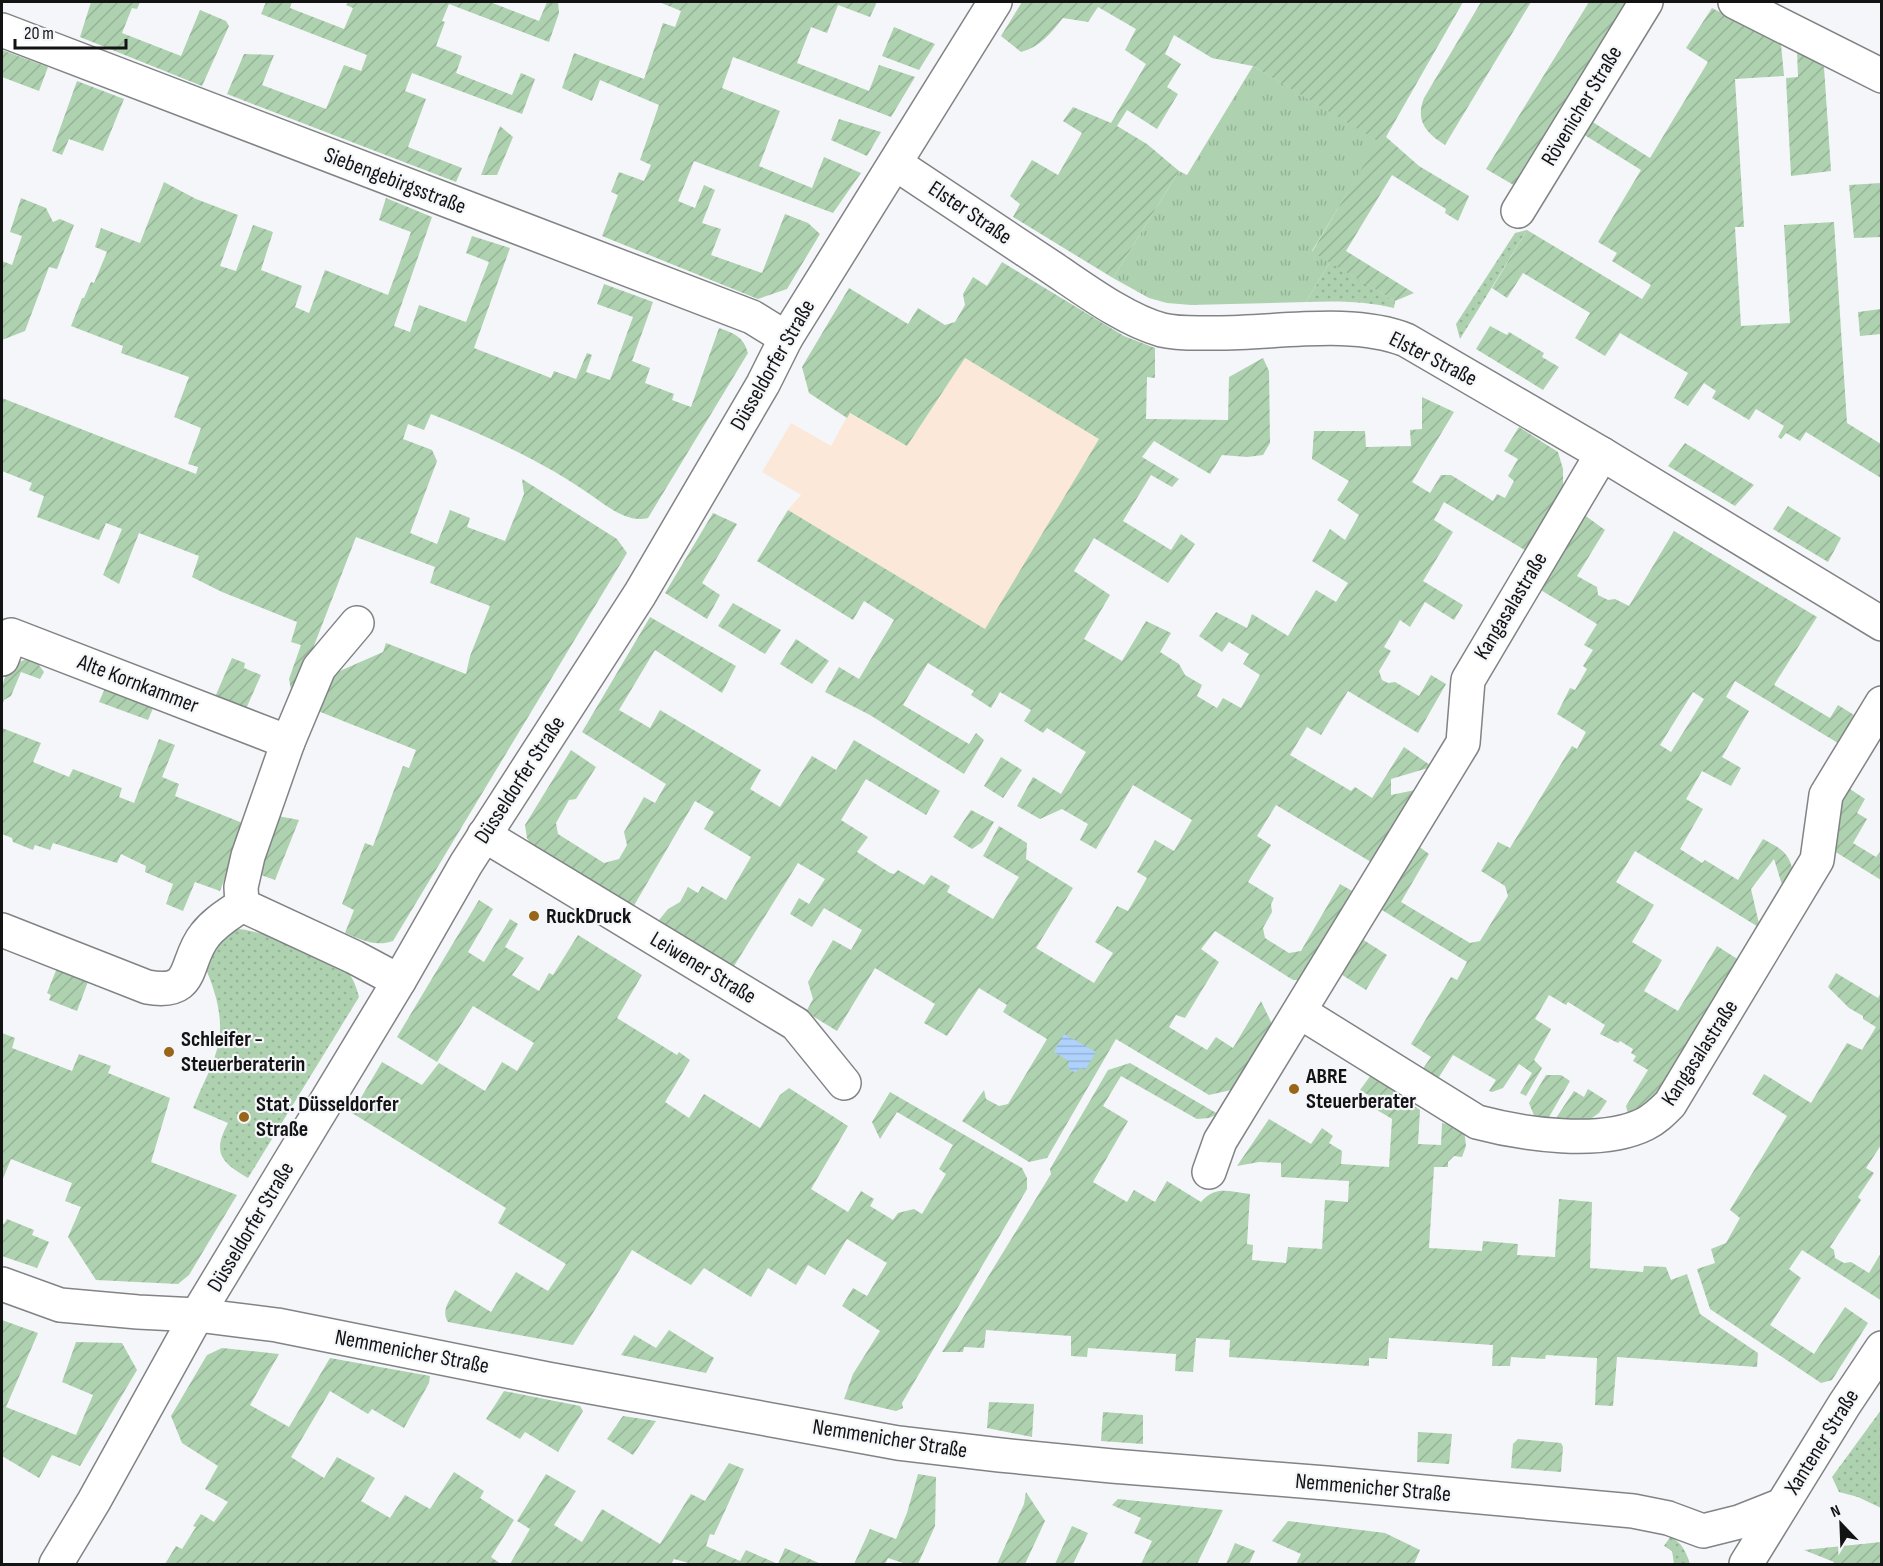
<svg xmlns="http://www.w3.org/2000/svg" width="1883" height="1566" viewBox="0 0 1883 1566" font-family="'Sofia Sans Condensed',sans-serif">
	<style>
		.industrial { fill: #fce8d9 }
		.grass { fill: url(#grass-dots) }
		.park { fill: url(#park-tufts) }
		.garden { fill: url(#garden-furrows); fill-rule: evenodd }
		.water { fill: url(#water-rules) }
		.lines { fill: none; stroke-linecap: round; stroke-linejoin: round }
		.minor-casing { stroke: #818385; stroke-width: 36 }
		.minor { stroke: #fff; stroke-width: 33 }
		.poi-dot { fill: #986519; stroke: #f5f6f9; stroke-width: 2 }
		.labels { text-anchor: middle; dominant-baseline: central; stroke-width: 4.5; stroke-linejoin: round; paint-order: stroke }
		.street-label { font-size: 22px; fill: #131314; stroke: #f5f6f9 }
		.poi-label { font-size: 22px; font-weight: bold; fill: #131314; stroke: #f5f6f9; text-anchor: start }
	</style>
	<defs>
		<pattern id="grass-dots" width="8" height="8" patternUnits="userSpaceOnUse" patternTransform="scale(1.5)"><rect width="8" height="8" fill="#aed1b0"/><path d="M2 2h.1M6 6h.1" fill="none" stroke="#95b396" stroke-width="1.8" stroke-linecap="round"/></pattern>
		<pattern id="park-tufts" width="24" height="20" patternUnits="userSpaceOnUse" patternTransform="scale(1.5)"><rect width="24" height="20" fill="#aed1b0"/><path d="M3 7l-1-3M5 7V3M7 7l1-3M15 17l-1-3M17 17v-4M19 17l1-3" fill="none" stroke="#95b396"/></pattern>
		<pattern id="garden-furrows" width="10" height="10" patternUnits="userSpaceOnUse" patternTransform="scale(1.5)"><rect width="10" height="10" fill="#aed1b0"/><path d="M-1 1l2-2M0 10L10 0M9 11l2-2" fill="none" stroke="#95b396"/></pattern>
		<pattern id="water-rules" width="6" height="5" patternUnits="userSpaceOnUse" patternTransform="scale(1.5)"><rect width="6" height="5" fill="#afd2fd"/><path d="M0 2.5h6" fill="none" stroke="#96b3d8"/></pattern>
	</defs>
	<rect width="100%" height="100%" fill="#f5f6f9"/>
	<!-- industrial -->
	<path class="industrial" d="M965,358L1099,439L985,629L788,510L801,495L762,472L791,423L831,446L849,413L907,446Z"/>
	<!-- grass -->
	<g class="grass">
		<path d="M1527,230L1460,339L1456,324L1515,233Z"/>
		<path d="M1330,262L1395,301L1394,308C1364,301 1336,301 1306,302Z"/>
		<path d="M236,929C255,928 329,956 344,969C353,976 356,986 359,997L248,1178C221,1162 212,1153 228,1123L193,1108C201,1087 215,1063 219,1041C223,1015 215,990 205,967C213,949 217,937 236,929Z"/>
		<path d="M1881,1410V1508L1858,1497L1839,1492L1832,1477Z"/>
		<path d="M1670,1537C1682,1542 1686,1552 1690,1564H1674L1672,1551L1664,1546Z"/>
	</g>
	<!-- park -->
	<path class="park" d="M1253,66L1379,141L1312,251L1330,262L1306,302L1191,305L1167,303L1149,298L1113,278L1179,171L1187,175Z"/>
	<!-- garden -->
	<g class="garden">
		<path d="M91,2H140L137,9L132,8L122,33L181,56L200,10L226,21L229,26L202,86L80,37Z"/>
		<path d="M266,2H292L290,8L344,29L353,8L346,5L348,2H490L539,21L547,2H558L559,13L549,42L449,4L442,21L445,22L436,46L462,56L456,73L512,95L521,73L535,79L522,114L412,73L405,91L426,99L408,147L462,168L456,182L227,94L244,54L274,55L262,85L326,109L344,65L361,71L367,55L261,14Z"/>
		<path d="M659,2H877L870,17L838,5L827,33L811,27L797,63L869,91L879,65L915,77L891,117L733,57L722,88L780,111L759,166L812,188L824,157L861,173L833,213L694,161L678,201L695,208L704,185L715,190L702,223L721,229L711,255L762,273L785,214L808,223L820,234L787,289L758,299L602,236L618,195L611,192L619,172L644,181L651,165L640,160L659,105L600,80L592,101L562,88L574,53L644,79L663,23L675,27L681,11Z"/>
		<path d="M1022,2H1463L1386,137L1419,166L1469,196L1458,221L1445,213L1446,209L1392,175L1346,251L1414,293L1395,301L1312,252L1378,141L1253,66L1212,58L1174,35L1165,54L1181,64L1167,87L1178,94L1157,129L1127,110L1117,126L1147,144L1179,171L1113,278L1013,217L1020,204L1010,196L1032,160L1058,175L1082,133L1063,121L1073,107L1111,123L1146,64L1125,50L1136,29L1098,7L1088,22L1063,18C1051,33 1040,47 1021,52L1001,36Z"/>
		<path d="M1481,2H1531L1445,145C1426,133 1415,121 1424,98Z"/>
		<path d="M1589,2H1629L1517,187L1486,169Z"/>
		<path d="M1712,8L1781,44L1784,76L1735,79L1744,227H1735L1741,326L1790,323L1784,225L1834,222L1847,423L1881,444V478L1806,432L1800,441L1786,433L1781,439L1778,437L1784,426L1756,409L1749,420L1712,398L1716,391L1704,383L1688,406L1674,398L1688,373L1620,333L1605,356L1575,338L1590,313L1523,273L1507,298L1492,288L1527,230L1642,299L1651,285L1612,261L1617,253L1598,242L1641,170L1583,134L1591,121L1650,158L1708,62L1686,48Z"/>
		<path d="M894,27L935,44L919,70L882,56Z"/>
		<path d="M2,50L48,67L39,91L2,77Z"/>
		<path d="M1797,51L1824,67L1831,171L1791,176L1786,78L1798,77Z"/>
		<path d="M77,81L124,99L103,151L69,139L62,155L52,151Z"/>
		<path d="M839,119L881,132L867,156L831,140Z"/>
		<path d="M500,126L513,137L497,175H481Z"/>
		<path d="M164,182L196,199L238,215L220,266L236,271L253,225L273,232L261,270L302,286L295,307L309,313L325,270L388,295L411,232L379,220L386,198L432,217L394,326L410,332L419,305L466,322L489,262L466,253L472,236L510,248L474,348L551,378L554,371L576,379L587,353L592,355L586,372L610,380L633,317L597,304L604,284L653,302L632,361L650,368L645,383L674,394L672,400L691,407L719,328C735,334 743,336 748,353L648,518C630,523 611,509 598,500C547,463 489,437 431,414L424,430L408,424L403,439L432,450L437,461L410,533L437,544L450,510L470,518L467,527L505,541L524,494L522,479L617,539L627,553L393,941C375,947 362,940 345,933L354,910L342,904L365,843L373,846L403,766L409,768L416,750L318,711L333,674L383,652L386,643L466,674L470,656L490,606L430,583L435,567L356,537L293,700L289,679L301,645L291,642L297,622L222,592L192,577L199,556L139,533L119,584L103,575L122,529L106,523L99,540L37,517L44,496L29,490L32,483L2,471V398L196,474L198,467L188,464L201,428L174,417L189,377L121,353L123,346L71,326L82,298H84L91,282L94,283L107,252L95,247L101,228L140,243Z"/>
		<path d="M1881,183V237L1854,238L1849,185Z"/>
		<path d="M21,198L46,208L53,222L60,219L74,225L57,269L49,267L25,331L2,340V261L12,265L22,236L10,232Z"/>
		<path d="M1002,262L1124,336L1155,348V378L1147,377L1146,419L1228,420L1229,377L1263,358L1269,371L1270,443L1263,455L1247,457L1222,455L1210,474L1154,441L1142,457L1179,479L1172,487L1151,475L1123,521L1171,550L1181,534L1195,544L1168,583L1094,538L1074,571L1110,595L1084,639L1122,661L1146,621L1171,633L1160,652L1179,664L1185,675L1202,685L1197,696L1217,708L1223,698L1241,708L1260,675L1243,664L1249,654L1229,642L1222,652L1199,636L1216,612L1247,628L1252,614L1288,636L1316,590L1336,602L1348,583L1312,561L1330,529L1345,540L1359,515L1337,500L1349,481L1312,459L1314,431H1365L1366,447L1411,446L1410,430L1422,429V397L1454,412L1412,482L1430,493L1441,475H1451L1493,501L1497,494L1505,498L1514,481L1508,476L1518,459L1504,451L1519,427L1558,452L1563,469V487L1528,552L1444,502L1434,520L1453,532L1423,581L1463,605L1454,620L1425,602L1410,627L1400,620L1384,647L1391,651L1379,671L1382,680L1388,683L1395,682L1419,696L1431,675L1446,684L1418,733L1348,691L1321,735L1307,727L1290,755L1351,791L1355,787L1372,798L1404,747L1430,765L1428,768L1391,779V795L1415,790L1371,862L1276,805L1257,836L1271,845L1248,882L1274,898L1271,904L1272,912L1263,928L1265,938L1289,953L1301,951L1340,884L1354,892L1302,980H1293L1215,931L1201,949L1219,962L1185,1018L1176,1015L1169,1027L1207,1050L1216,1037L1233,1048L1261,1001L1273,1026L1231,1090L1209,1095L1116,1039L1047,1158L1029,1162L962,1121L984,1090L986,1099L999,1106L1008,1104L1047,1039L1003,1012L1007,1005L979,988L947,1036L924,1023L935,1004L875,968L837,1031L806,1012L813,999L808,982L833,940L851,950L862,930L824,908L812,927L790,914L799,898L809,904L825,879L798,863L731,971L655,925L668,909L680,902L688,887L698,893L702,886L726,900L751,857L704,829L714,812L695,801L632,909L534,851L527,838L525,825L571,750L596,767L576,799L569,800L556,823L558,834L604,863L619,859L627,845L624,832L644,797L655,803L666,784L582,732L650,617L736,666L722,693L655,650L619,710L650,728L660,710L761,770L750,789L780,807L812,756L836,770L854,740L940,791L926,815L866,779L841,820L868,837L857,852L890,873L894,874L898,870L924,885L931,875L950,886L947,892L993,919L1019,877L983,856L999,826L1027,843L1026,859L1073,888L1036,948L1094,983L1113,953L1095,942L1117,906L1128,911L1147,878L1137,872L1155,840L1174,851L1192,820L1133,785L1096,849L1080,840L1088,824L1062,809L1040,819L1017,806L1033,777L1061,794L1086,752L1047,728L1043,733L1024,721L1031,710L1000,692L991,708L971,695L974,691L928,663L903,705L969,744L976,733L984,740L964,774L870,715L825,692L839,667L859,679L894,620L864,601L853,620L757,561L788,510L985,629L1099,439L965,358L907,446L850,413L847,418L809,393L802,367L849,288L908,324L918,308L945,325L955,322L965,305L963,294L973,277L987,286Z"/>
		<path d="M1881,309V334L1860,336L1858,312Z"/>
		<path d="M1490,326L1507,335L1509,332L1544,353L1542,357L1559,367L1543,390L1476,349Z"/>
		<path d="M1685,443L1754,485L1735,506L1668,466Z"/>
		<path d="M1788,506L1841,538L1828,562L1773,529Z"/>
		<path d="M713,513L737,524L702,583L720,595L707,619L665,593Z"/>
		<path d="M1583,514L1605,530L1577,576L1597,587L1598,595L1608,600L1615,599L1629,606L1674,531L1817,617L1774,685L1830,718L1838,705L1854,715L1838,743L1735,681L1726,697L1749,711L1722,757L1741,768L1731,786L1702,771L1686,799L1703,809L1680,849L1702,863L1705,860L1738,880L1763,839C1781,849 1788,851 1793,871L1783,888L1774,859L1751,889L1760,928L1635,851L1616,882L1654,905L1632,942L1662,960L1644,991L1678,1011L1717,946L1739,960L1666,1082L1651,1099L1628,1114L1626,1106L1648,1070L1633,1061L1636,1056L1631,1053L1633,1049L1620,1041L1618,1043L1600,1034L1605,1025L1568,1002L1566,1005L1549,995L1535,1019L1551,1029L1534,1060L1542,1068L1526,1096L1520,1093L1532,1073L1519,1064L1503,1088L1492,1092L1489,1091L1496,1080L1453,1055L1439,1077L1422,1070L1431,1057L1411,1044L1451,977L1457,980L1467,962L1377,907L1417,845L1429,854L1401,902L1470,943L1480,941L1508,896L1505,886L1481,871L1498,842L1510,848L1572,746L1577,749L1586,732L1557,714L1570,688L1575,690L1587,669L1583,666L1593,650L1584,645L1597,624L1539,589ZM1693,692L1704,699L1671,752L1660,745Z"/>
		<path d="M733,603L781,630L765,654L718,626Z"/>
		<path d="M796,639L829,661L812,684L780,664Z"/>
		<path d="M34,658L44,672L40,679L21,672L11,696L4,700L2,705C1,679 5,662 34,658Z"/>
		<path d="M232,658L245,663L244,668L261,675L245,711L215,697Z"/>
		<path d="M106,686L154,706L148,720L99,702Z"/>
		<path d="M2,728L41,743L33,762L69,777L73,769L122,788L119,797L134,803L159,739L175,745L162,777L179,784L175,796L245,824L220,891L195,882L183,911L166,904L173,884L145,872L146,866L121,854L117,863L53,843L50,850L35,845L33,850L13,842L12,838L2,834Z"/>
		<path d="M1001,757L1022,770L1003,798L984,786Z"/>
		<path d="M1847,787L1865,799L1857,813L1867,819L1853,843L1876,857L1881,850V880L1834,851L1841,795Z"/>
		<path d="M971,810L994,822L982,842L972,849L953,837Z"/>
		<path d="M278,816L299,820L275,880L258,874Z"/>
		<path d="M479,900L493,909L468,952L484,962L510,919L518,924L505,947L524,958L512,975L539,991L549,973L553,975L578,935L642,975L617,1018L677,1055L679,1052L690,1060L665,1102L689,1118L704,1094L760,1128L780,1095L789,1088L848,1126L811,1189L848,1212L861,1191L874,1199L870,1206L893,1220L898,1213L914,1209L922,1214L946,1174L939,1169L953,1145L897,1112L880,1139L872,1122L890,1092L1022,1168L1027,1178V1189L902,1403L903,1408L896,1411L844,1399L853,1374L880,1331L842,1306L853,1288L867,1296L887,1263L847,1239L825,1275L808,1265L796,1285L768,1268L751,1297L704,1268L691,1285L632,1250L573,1345L448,1322C441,1311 449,1301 455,1290L491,1312L516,1272L548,1291L566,1264L498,1223L506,1208L352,1113L382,1062L422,1085L439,1063L485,1091L502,1062L517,1071L534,1043L473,1006L437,1062L397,1037Z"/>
		<path d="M1359,937L1387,955L1366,990L1339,973Z"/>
		<path d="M57,968L89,979L77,1011L49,1000L51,995L47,993Z"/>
		<path d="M1836,973L1878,998L1881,992V1145L1866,1168L1874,1173L1858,1197L1861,1200L1830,1247L1834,1250L1835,1258L1844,1263L1851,1262L1869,1273L1881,1253L1882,1301L1802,1250L1789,1269L1801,1278L1770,1325L1814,1354L1845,1307L1868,1323L1832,1380L1821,1383L1710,1309L1697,1269L1715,1263L1711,1249L1726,1243L1740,1218L1730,1210L1787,1116L1752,1094L1764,1074L1811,1103L1847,1043L1862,1050L1876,1027L1863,1019V1016L1849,1008L1828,987Z"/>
		<path d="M2,1033L15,1038L12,1048L72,1071L79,1054L111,1066L108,1073L170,1098L151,1162L237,1195L189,1275L178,1284L96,1280L68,1237L81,1207L65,1201L72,1183L11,1159L2,1181Z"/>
		<path d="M1130,1063L1218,1114L1209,1118L1197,1119L1121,1076L1103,1106L1128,1121L1093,1182L1127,1202L1134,1190L1155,1202L1167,1181L1201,1202C1216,1185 1229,1192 1250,1194L1247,1244L1253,1245L1252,1260L1286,1263L1288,1247L1322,1249L1325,1200L1348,1202L1349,1181L1281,1177V1163L1259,1162L1237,1166L1269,1119L1311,1144L1322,1128L1333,1136L1329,1143L1342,1151L1341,1164L1389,1167L1392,1119L1369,1105L1373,1098L1360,1090L1371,1075L1420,1110L1418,1144L1441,1145L1442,1123L1464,1129L1466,1146L1462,1157L1454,1156L1448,1162V1167H1434L1429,1248L1482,1251L1483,1241L1518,1244L1517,1255L1555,1257L1559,1199L1592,1202L1590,1268L1643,1272L1644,1266L1666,1267L1671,1280L1687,1274L1700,1314L1758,1353L1757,1367L1617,1357L1613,1406L1595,1405L1597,1358L1546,1355L1545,1359L1511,1357L1510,1366H1492L1493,1345L1389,1338L1387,1359L1369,1358V1366L1229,1357L1230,1340L1196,1338L1193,1372L1175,1371L1176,1354L1088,1348L1087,1357L1071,1356V1336L986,1330L984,1348L964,1347L963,1352H942L1051,1174L1050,1169L1108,1070Z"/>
		<path d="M1546,1075H1561L1570,1081L1549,1117L1535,1118L1529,1103Z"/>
		<path d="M1588,1089L1607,1101L1599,1113L1588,1121L1556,1118L1574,1091L1584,1097Z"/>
		<path d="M7,1219L34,1230L32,1235L49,1242L37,1268L2,1256V1223L4,1224Z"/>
		<path d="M2,1320L38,1333L6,1407L76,1435L93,1395L62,1382L76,1342L122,1343L137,1370L80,1466L52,1455L39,1478L2,1456Z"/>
		<path d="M669,1330L714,1358L706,1373L621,1355L634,1335L656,1348Z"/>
		<path d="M222,1348L279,1354L250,1405L289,1427L330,1358L430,1376L429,1383L404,1428L372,1409L368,1414L330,1391L291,1457L324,1478L337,1457L375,1478L361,1501L390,1518L405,1495L430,1509L454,1472L484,1491L480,1498L514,1520L491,1557L501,1564H165L176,1546L182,1549L196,1527L193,1526L201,1514L214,1522L228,1502L205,1489L218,1466L182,1443L171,1416L207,1355Z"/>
		<path d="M504,1391L580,1406L583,1411L558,1452L525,1432L520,1439L486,1419Z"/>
		<path d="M989,1402L1034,1404L1032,1437L987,1428Z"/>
		<path d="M1103,1412L1143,1415V1444L1101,1441Z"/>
		<path d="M623,1416L656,1421L633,1455L607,1439Z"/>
		<path d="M1418,1432L1452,1434L1449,1464L1417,1462Z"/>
		<path d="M1518,1439L1561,1443L1563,1447L1561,1472L1511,1468L1513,1444Z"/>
		<path d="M729,1463L744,1469L714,1535L710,1534L706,1546L740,1561L746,1550L778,1564L785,1548L821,1564H692L674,1559L671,1564H510L530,1529L517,1521L546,1474L576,1491L554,1525L582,1542L602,1509L660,1544L691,1494L705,1501Z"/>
		<path d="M918,1474L936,1477L935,1526L918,1564H906L888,1558L885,1564H854L870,1529L896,1539L907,1513Z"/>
		<path d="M1026,1492L1045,1521L1025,1564H997L1024,1504Z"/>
		<path d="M1118,1499L1223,1510L1197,1564H1141L1152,1541L1134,1533L1141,1518L1112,1505Z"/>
		<path d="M1288,1521L1385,1533L1420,1550L1414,1564H1296L1301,1554L1272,1541Z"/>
		<path d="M1072,1526L1088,1533L1073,1564H1055Z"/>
		<path d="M1881,1542V1564H1833L1834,1562L1804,1550Z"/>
		<path d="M1235,1543L1255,1551L1249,1564H1226Z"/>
	</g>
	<!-- water -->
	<path class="water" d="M1064,1034L1096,1052L1085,1070L1080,1068L1076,1072L1071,1071L1068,1066L1069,1061L1054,1052Z"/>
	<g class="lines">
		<defs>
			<g id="minor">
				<path d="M1735,2L1882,76"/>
				<path d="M2,30L752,317L786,338"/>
				<path d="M896,164C948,198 999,233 1051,267C1084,289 1125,320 1162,330C1178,334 1196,333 1212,333C1273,334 1350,318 1406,340L1602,454L1882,624"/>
				<path d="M1518,211L1646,2"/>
				<path d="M2,659L11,635L288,742L248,856L241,887L242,905"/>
				<path d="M288,742L319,668L357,623"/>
				<path d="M484,835L796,1024L844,1083"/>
				<path d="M242,905L354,957L399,981"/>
				<path d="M2,930L147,987C197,996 183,962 205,935C215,922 229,914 242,905"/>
				<path d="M1300,1012L1477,1122C1522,1134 1601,1146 1645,1124C1655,1119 1662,1112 1670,1104L1817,860L1826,795L1882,703"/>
				<path d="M1209,1172L1220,1141L1463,743L1468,680L1602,454"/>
				<path d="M2,1284L60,1305L138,1312L197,1315L277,1325L547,1379L898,1443L1000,1455L1112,1466L1326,1483L1633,1511L1668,1518L1703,1531L1739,1522L1782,1505"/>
				<path d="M56,1564L94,1501L197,1315L399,981L466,864L640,594L763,384L786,338L995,2"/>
				<path d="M1746,1564L1844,1405L1882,1348"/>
			</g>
		</defs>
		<!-- minor casing -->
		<use href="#minor" class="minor-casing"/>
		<!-- minor -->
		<use href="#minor" class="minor"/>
	</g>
	<!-- markers -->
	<g class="poi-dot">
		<circle cx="534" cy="916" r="6"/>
		<circle cx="169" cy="1052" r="6"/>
		<circle cx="1294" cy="1089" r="6"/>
		<circle cx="244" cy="1117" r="6"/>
	</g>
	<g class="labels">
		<!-- street labels -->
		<g class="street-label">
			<text transform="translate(1582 106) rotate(-59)">Rövenicher Straße</text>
			<text transform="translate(395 181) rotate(21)">Siebengebirgsstraße</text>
			<text transform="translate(970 213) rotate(34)">Elster Straße</text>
			<text transform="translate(1433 359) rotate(27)">Elster Straße</text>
			<text transform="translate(773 365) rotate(-60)">Düsseldorfer Straße</text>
			<text transform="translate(1511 606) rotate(-59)">Kangasalastraße</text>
			<text transform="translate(138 684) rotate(21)">Alte Kornkammer</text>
			<text transform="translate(520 780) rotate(-57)">Düsseldorfer Straße</text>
			<text transform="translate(703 968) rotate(31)">Leiwener Straße</text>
			<text transform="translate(1700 1053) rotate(-57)">Kangasalastraße</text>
			<text transform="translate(251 1227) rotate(-59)">Düsseldorfer Straße</text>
			<text transform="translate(412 1352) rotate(11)">Nemmenicher Straße</text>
			<text transform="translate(890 1439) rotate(9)">Nemmenicher Straße</text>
			<text transform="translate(1822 1442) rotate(-58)">Xantener Straße</text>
			<text transform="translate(1373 1488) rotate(5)">Nemmenicher Straße</text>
		</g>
		<!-- poi labels -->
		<g class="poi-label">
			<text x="546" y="916">RuckDruck</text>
			<text x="181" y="1039">Schleifer -<tspan x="181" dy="25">Steuerberaterin</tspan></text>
			<text x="1306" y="1076">ABRE<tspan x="1306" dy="25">Steuerberater</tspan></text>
			<text x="256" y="1104">Stat. Düsseldorfer<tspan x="256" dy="25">Straße</tspan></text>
		</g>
	</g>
	<!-- border -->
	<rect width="1883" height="1566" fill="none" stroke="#131314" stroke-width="6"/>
	<!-- north arrow -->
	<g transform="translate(1841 1524) rotate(337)" stroke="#f5f6f9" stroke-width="4.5" paint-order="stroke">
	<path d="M0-4.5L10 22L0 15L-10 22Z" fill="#131314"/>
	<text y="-9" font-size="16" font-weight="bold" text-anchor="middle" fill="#131314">N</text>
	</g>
	<!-- scale -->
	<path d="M15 39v9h111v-9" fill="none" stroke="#131314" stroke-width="3"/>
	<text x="24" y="39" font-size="18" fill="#131314" stroke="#f5f6f9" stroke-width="4.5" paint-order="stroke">20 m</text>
</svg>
